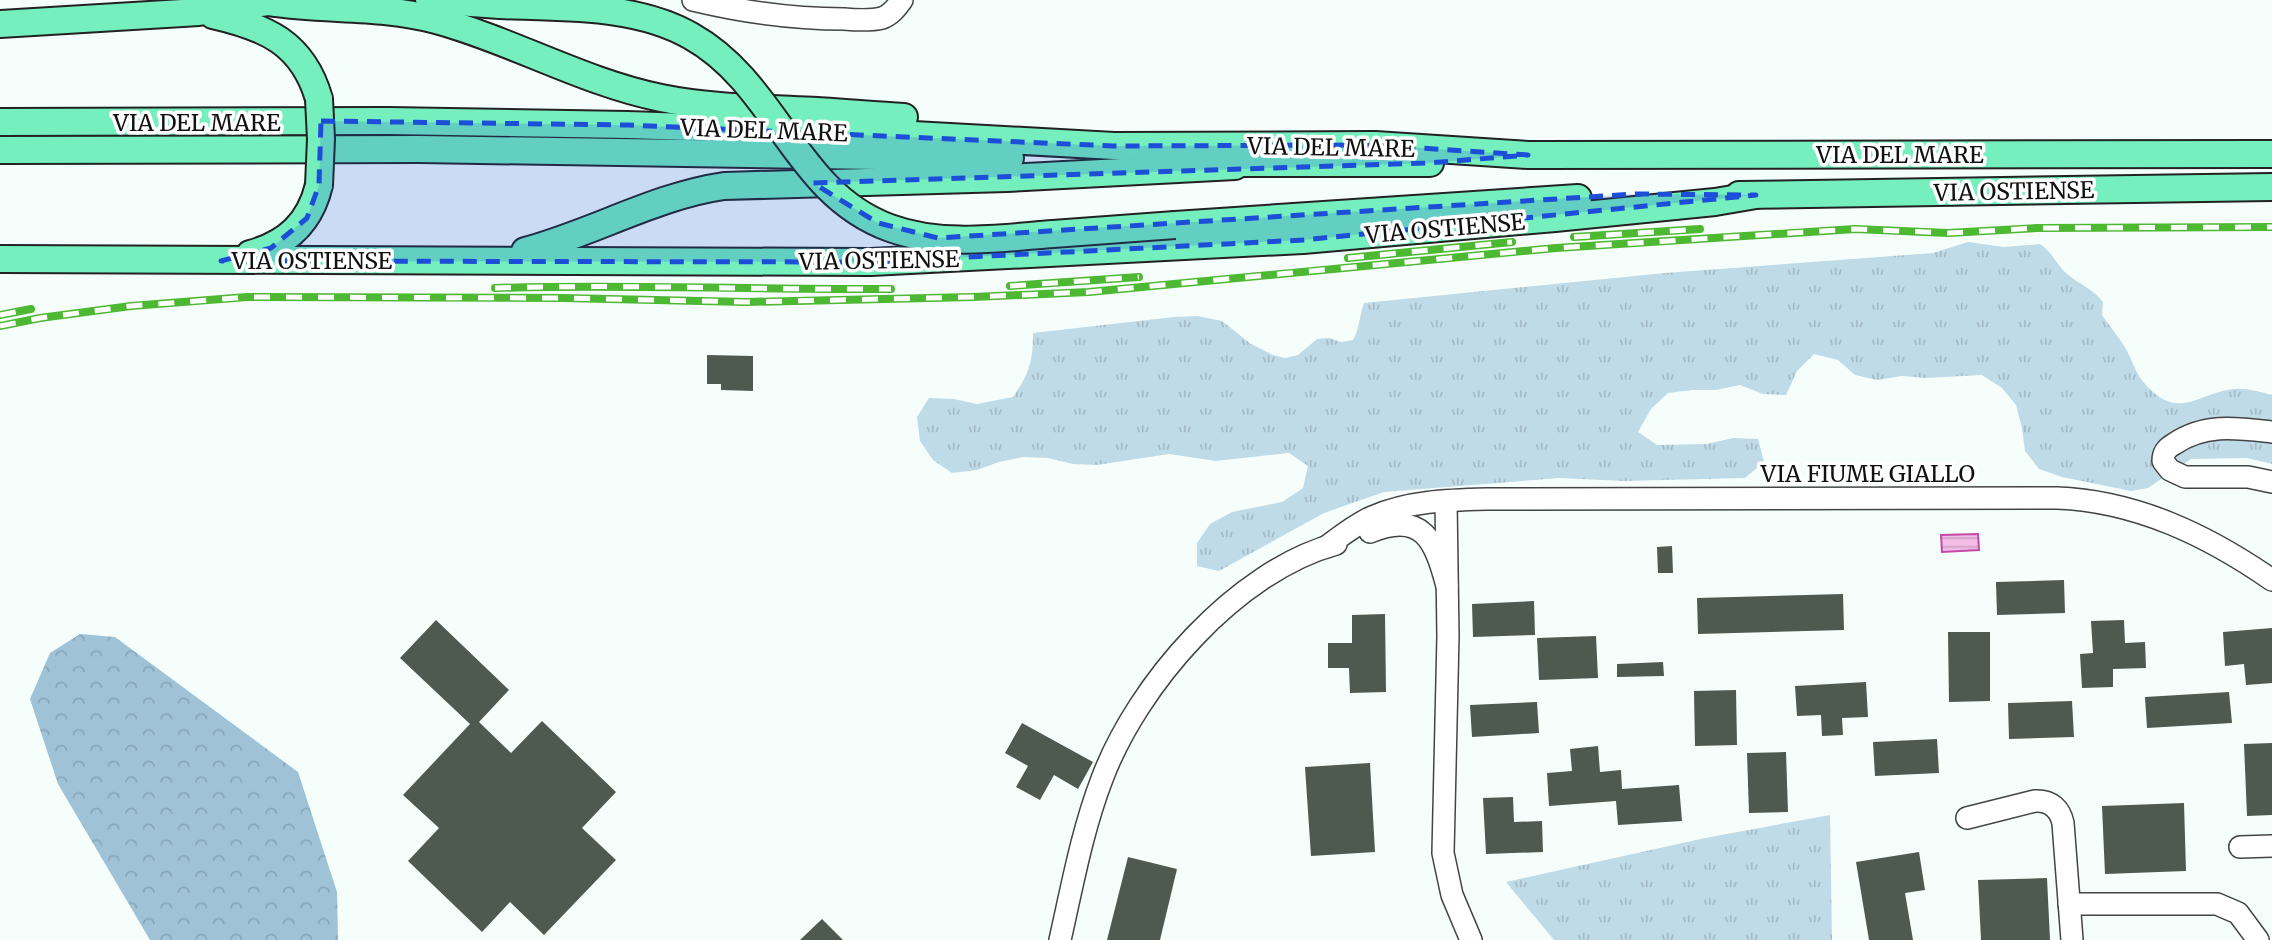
<svg xmlns="http://www.w3.org/2000/svg" width="2272" height="940" viewBox="0 0 2272 940" font-family="Merriweather,serif">
	<style>
		.grass { fill: url(#grass-tufts) }
		.forest { fill: url(#forest-crowns) }
		.water { fill: url(#water-rules); stroke: #c549a7; stroke-width: 2 }
		.building { fill: #4e5950 }
		.lines { fill: none; stroke-linecap: round; stroke-linejoin: round }
		.minor-casing { stroke: #444; stroke-width: 24 }
		.major-casing { stroke: #222; stroke-width: 30 }
		.minor { stroke: #fff; stroke-width: 21 }
		.major { stroke: #75efbd; stroke-width: 26 }
		.rail-casing { stroke: #4db831; stroke-width: 8 }
		.rail { stroke: #fff; stroke-width: 5; stroke-dasharray: 16; stroke-linecap: butt }
		.major-bridge-casing { stroke: #222; stroke-width: 30; stroke-linecap: butt }
		.major-bridge { stroke: #75efbd; stroke-width: 26 }
		.marked { fill: #1d4ed8; fill-opacity: 0.2; stroke: #1d4ed8; stroke-width: 5; stroke-dasharray: 14 9; stroke-linejoin: round }
		.labels { text-anchor: middle; dominant-baseline: central; stroke-width: 7; stroke-linejoin: round; paint-order: stroke }
		.street-label { font-size: 23px; fill: #111; stroke: #fff }
	</style>
	<defs>
		<pattern id="grass-tufts" width="24" height="20" patternUnits="userSpaceOnUse" patternTransform="scale(1.75)"><rect width="24" height="20" fill="#c0dbe8"/><path d="M3 7l-1-3M5 7V3M7 7l1-3M15 17l-1-3M17 17v-4M19 17l1-3" fill="none" stroke="#a4bbc6"/></pattern>
		<pattern id="forest-crowns" width="20" height="18" patternUnits="userSpaceOnUse" patternTransform="scale(1.75)"><rect width="20" height="18" fill="#a0c2d7"/><path d="M2 6a3 3 0 1 1 6 0M12 15a3 3 0 1 1 6 0" fill="none" stroke="#89a6b8"/></pattern>
		<pattern id="water-rules" width="6" height="5" patternUnits="userSpaceOnUse" patternTransform="scale(1.75)"><rect width="6" height="5" fill="#f3bde7"/><path d="M0 2.5h6" fill="none" stroke="#cfa1c5"/></pattern>
	</defs>
	<rect width="100%" height="100%" fill="#f5fefb"/>
	<!-- grass -->
	<g class="grass">
		<path d="M1968,242L2004,247L2040,244C2053,253 2056,264 2067,274C2079,284 2093,289 2103,302L2102,315C2110,327 2120,338 2127,351C2133,362 2136,374 2145,384C2179,422 2197,393 2234,389C2247,388 2260,392 2272,395V464L2247,458L2191,459L2148,488L2131,491L2062,477L2039,469L2025,451L2022,428L2016,405L2002,388L1982,375L1926,378L1902,376L1877,380L1855,375L1838,360L1814,354L1797,371L1786,395L1763,394L1740,385L1716,390H1692L1668,393L1651,409L1638,432L1657,445L1707,444L1733,438L1758,439L1764,462L1745,478L1624,481L1559,478L1384,492L1324,513L1219,571L1197,566V543L1210,524L1232,512L1282,502L1303,488L1308,466L1289,453L1216,461L1169,454L1097,465L1073,464L1048,458L1023,457L999,462L977,470L952,473L933,460L920,441L917,417L929,398L954,399L977,404L1013,397C1029,374 1033,362 1033,333L1174,317L1198,316L1222,321L1251,344L1273,355L1285,358L1298,355L1317,339L1329,338L1341,342L1353,340C1360,328 1359,316 1364,303L1665,273L1933,253Z"/>
		<path d="M1830,815L1832,940H1554L1506,882L1705,838Z"/>
	</g>
	<!-- forest -->
	<path class="forest" d="M80,634L115,637L298,772L337,892L338,940H150L58,784L30,699L50,653Z"/>
	<!-- water -->
	<path class="water" d="M1978,534L1979,550L1942,552L1941,535Z"/>
	<!-- building -->
	<g class="building">
		<path d="M707,355L753,356V391L721,390V384H707Z"/>
		<path d="M1672,546L1673,573H1658L1657,547Z"/>
		<path d="M2064,580L2065,613L1997,615L1996,582Z"/>
		<path d="M1843,594L1844,630L1698,634L1697,598Z"/>
		<path d="M1534,601L1535,635L1473,637L1472,604Z"/>
		<path d="M1385,614L1386,692L1350,693L1349,668H1328V643H1352V615Z"/>
		<path d="M436,620L509,690L479,722L511,753L542,721L616,792L582,828L616,860L544,935L510,902L482,932L408,861L439,828L403,795L470,724L400,658Z"/>
		<path d="M2124,620L2125,643L2145,642L2146,668L2113,669V687L2082,688L2080,654L2093,653L2091,621Z"/>
		<path d="M2272,628V683L2246,685L2244,664L2225,666L2223,632Z"/>
		<path d="M1948,632H1990V701L1949,702Z"/>
		<path d="M1596,636L1598,678L1539,680L1537,638Z"/>
		<path d="M1663,662L1664,676L1617,677V664Z"/>
		<path d="M1866,682L1868,717L1842,718L1843,735L1822,736L1821,715L1797,716L1795,686Z"/>
		<path d="M1736,690L1737,745L1695,746L1694,691Z"/>
		<path d="M2229,692L2232,723L2147,728L2145,697Z"/>
		<path d="M2072,701L2074,737L2009,739L2008,703Z"/>
		<path d="M1537,702L1539,733L1472,737L1470,705Z"/>
		<path d="M1022,723L1093,762L1078,789L1054,775L1040,800L1016,787L1028,766L1005,753Z"/>
		<path d="M1937,739L1939,773L1875,776L1873,742Z"/>
		<path d="M2272,743V815L2247,816L2244,744Z"/>
		<path d="M1598,746L1600,772L1621,770L1622,789L1679,785L1682,821L1618,825L1616,801L1549,806L1547,773L1572,771L1570,749Z"/>
		<path d="M1786,752L1788,812L1749,813L1747,753Z"/>
		<path d="M1370,763L1375,852L1311,856L1305,767Z"/>
		<path d="M1513,797L1514,822L1542,821L1543,852L1486,854L1483,798Z"/>
		<path d="M2184,803L2186,871L2105,874L2102,806Z"/>
		<path d="M1919,852L1925,890L1905,893L1913,940H1869L1856,862Z"/>
		<path d="M1128,857L1177,869L1160,940H1107Z"/>
		<path d="M2047,878L2050,940H1981L1978,880Z"/>
		<path d="M822,919L843,940H800Z"/>
	</g>
	<g class="lines">
		<defs>
			<g id="minor">
				<path d="M693,0C743,12 793,19 844,19C856,20 870,21 882,18C891,15 897,7 902,0"/>
				<path d="M2272,432C2237,428 2205,423 2174,444C2167,448 2163,452 2163,461L2170,470L2185,477H2248L2272,482"/>
				<path d="M1446,501L1448,636L1443,853L1452,895L1471,940"/>
				<path d="M1370,532C1423,510 1435,541 1447,586"/>
				<path d="M1326,547C1341,536 1356,524 1372,517C1408,501 1448,500 1487,499L2057,498C2136,501 2207,535 2272,580"/>
				<path d="M1967,818L2035,801C2051,800 2060,809 2063,823L2072,940"/>
				<path d="M2240,847L2272,846"/>
				<path d="M2069,904H2217L2238,913L2258,940"/>
				<path d="M1060,940C1072,887 1082,831 1102,779C1137,685 1236,571 1336,544"/>
			</g>
			<g id="major">
				<path d="M429,0L500,5"/>
				<path d="M268,2C324,11 380,5 436,20C513,41 583,82 661,98C705,107 749,108 793,110C830,111 867,115 904,117"/>
				<path d="M213,15C266,27 303,43 319,99"/>
				<path d="M0,24L199,12L282,0"/>
				<path d="M0,122L389,121L628,125L896,134L1114,146L1375,145L1528,155L2272,154"/>
				<path d="M0,150L419,149L1010,158"/>
				<path d="M1216,163H1430"/>
				<path d="M1739,195L2272,187"/>
				<path d="M1175,225L1578,198"/>
				<path d="M525,251C593,233 655,196 724,186L1007,178L1235,166"/>
				<path d="M250,254C287,244 310,223 319,185"/>
				<path d="M0,259L871,262L1303,240L1555,218L1715,202L1756,195"/>
			</g>
		</defs>
		<!-- minor casing -->
		<use href="#minor" class="minor-casing"/>
		<!-- major casing -->
		<use href="#major" class="major-casing"/>
		<!-- minor -->
		<use href="#minor" class="minor"/>
		<!-- major -->
		<use href="#major" class="major"/>
		<defs>
			<g id="rail">
				<path d="M1574,237L1700,229"/>
				<path d="M1348,258L1512,242"/>
				<path d="M1010,286L1139,277"/>
				<path d="M495,288C627,284 759,290 891,289"/>
				<path d="M0,315L31,309"/>
				<path d="M0,326L40,318L131,306L247,297L563,298L747,302L973,297L1089,292L1556,248L1855,229L1948,233L2038,228L2272,227"/>
			</g>
		</defs>
		<!-- rail casing -->
		<use href="#rail" class="rail-casing"/>
		<!-- rail -->
		<use href="#rail" class="rail"/>
		<defs>
			<g id="major-bridge">
				<path d="M500,5C563,8 635,4 691,36C778,85 794,193 890,228C942,247 1000,238 1053,234C1094,231 1135,228 1175,225"/>
				<path d="M319,99L321,139L319,185"/>
			</g>
		</defs>
		<!-- major-bridge casing -->
		<use href="#major-bridge" class="major-bridge-casing"/>
		<!-- major-bridge -->
		<use href="#major-bridge" class="major-bridge"/>
	</g>
	<!-- marked area -->
	<path class="marked" d="M321,121L628,125L1114,146L1375,145L1528,155L1429,163L813,183L878,223L938,238L1635,194L1756,195L1303,240L871,262L221,261L271,248L307,218L319,185Z"/>
	<g class="labels">
		<!-- street labels -->
		<g class="street-label">
			<text x="197" y="122">VIA DEL MARE</text>
			<text transform="translate(764 130) rotate(2)">VIA DEL MARE</text>
			<text transform="translate(1331 147) rotate(1)">VIA DEL MARE</text>
			<text x="1900" y="154">VIA DEL MARE</text>
			<text transform="translate(2014 191) rotate(-1)">VIA OSTIENSE</text>
			<text transform="translate(1445 228) rotate(-5)">VIA OSTIENSE</text>
			<text x="312" y="260">VIA OSTIENSE</text>
			<text transform="translate(879 260) rotate(-1)">VIA OSTIENSE</text>
			<text x="1868" y="473">VIA FIUME GIALLO</text>
		</g>
	</g>
</svg>
